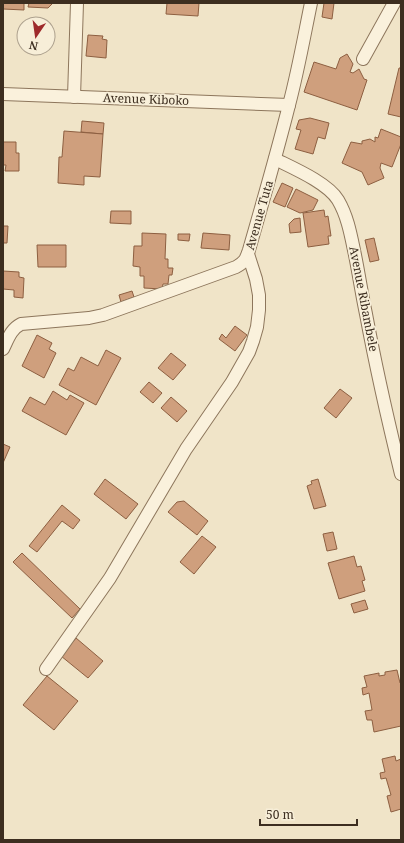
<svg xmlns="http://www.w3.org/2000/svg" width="404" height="843" viewBox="0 0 404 843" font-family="'Noto Serif',serif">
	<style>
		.building { fill: #cf9f7d; stroke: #8d5f41 }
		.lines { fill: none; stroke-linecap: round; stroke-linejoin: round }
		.minor-casing { stroke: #8d765c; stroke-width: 14 }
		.minor { stroke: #faf1dc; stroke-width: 12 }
		.labels { text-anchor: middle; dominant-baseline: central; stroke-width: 3.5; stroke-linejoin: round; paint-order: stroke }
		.street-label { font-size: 12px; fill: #3d2e20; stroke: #f7eed8 }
	</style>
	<rect width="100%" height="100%" fill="#f0e4c8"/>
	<!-- building -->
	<g class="building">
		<path d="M3,3H24V10L3,9Z"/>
		<path d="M29,3H53L48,8L28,7Z"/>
		<path d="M167,3H199L198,16L166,14Z"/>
		<path d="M324,3H334L332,19L322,17Z"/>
		<path d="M88,35L103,36L102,39L107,40L106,58L86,56Z"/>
		<path d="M347,54L353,64L350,72L353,73L359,69L364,79L367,80L357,110L304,92L314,62L336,69L340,58Z"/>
		<path d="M399,68H401V117L388,114Z"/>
		<path d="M310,118L329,123L325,139L318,137L313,154L295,149L301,130L296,129L299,120Z"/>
		<path d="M82,121L104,123L103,134L81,132Z"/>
		<path d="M381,129L401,137V144L392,167L381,163L380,168L384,178L368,185L362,172L342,163L351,142L362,144V141L370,139L375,142V137L378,138Z"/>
		<path d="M64,131L103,134L100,177L84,176V185L58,183L59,157H62Z"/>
		<path d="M3,142H16V153H19V171H5L6,165H3Z"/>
		<path d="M282,183L293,188L285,207L273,202Z"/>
		<path d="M296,189L318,200L313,210L300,213L287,207Z"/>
		<path d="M324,210L325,217L328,216L331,236H328L329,244L308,247L303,213Z"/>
		<path d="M111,211H131V224L110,223Z"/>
		<path d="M300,218L301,232L290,233L289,224L294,219Z"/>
		<path d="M3,226H8L7,243H3Z"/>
		<path d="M142,233L166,234L165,259H168V268H173L172,275H169L168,284H163L162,289L144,288V276H140V267L133,266L134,246H142Z"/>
		<path d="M203,233L230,235L229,250L201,248Z"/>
		<path d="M178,234H190L189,241L178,240Z"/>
		<path d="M374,238L379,260L370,262L365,240Z"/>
		<path d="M37,245H66V267H38Z"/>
		<path d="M3,271L19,272V277L24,278L23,298L14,297V290L3,289Z"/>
		<path d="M132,291L134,297L121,302L119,295Z"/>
		<path d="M235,326L247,335L235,351L219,339L222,334L226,338Z"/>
		<path d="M37,335L52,343L49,349L56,353L44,378L22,366Z"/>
		<path d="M106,350L121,358L96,405L59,385L68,368L74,371L81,357L98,366Z"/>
		<path d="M171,353L186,365L173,380L158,368Z"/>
		<path d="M149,382L162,393L153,403L140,392Z"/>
		<path d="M340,389L352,398L336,418L324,408Z"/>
		<path d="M53,391L67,400L70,395L84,403L66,435L22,411L30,397L45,405Z"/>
		<path d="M171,397L187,411L177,422L161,408Z"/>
		<path d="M3,444L10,447L3,463Z"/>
		<path d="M105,479L138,504L126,519L94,494Z"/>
		<path d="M318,479L326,506L314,509L307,486L312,484L311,481Z"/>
		<path d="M184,501L208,521L197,535L168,512L177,502Z"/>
		<path d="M62,505L80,520L73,529L62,521L37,552L29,546Z"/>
		<path d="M333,532L337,549L327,551L323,534Z"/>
		<path d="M202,536L216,547L194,574L180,562Z"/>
		<path d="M22,553L80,609L72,618L13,562Z"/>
		<path d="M354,556L357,567L361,566L365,580L362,581L365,591L339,599L328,563Z"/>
		<path d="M365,600L368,609L354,613L351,604Z"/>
		<path d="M76,638L103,661L88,678L61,656Z"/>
		<path d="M397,670L400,683H401V726L374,732L372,720H367L365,711L372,710L369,693L363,695L362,688L367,687L364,676L379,673V676L385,675V672Z"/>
		<path d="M47,676L78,701L54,730L23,705Z"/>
		<path d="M395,756L396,761L401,759V809L391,812L387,796L391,795L386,778L381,779L380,773L385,772L382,759Z"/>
	</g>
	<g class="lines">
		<defs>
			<g id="minor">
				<path d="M363,59L394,3"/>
				<path d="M3,94L289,105"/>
				<path d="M74,97L77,3"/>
				<path d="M275,159C293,168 328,183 338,200C348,217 351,236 355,255C359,275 362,295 366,314C376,368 388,421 401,474"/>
				<path d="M3,349C8,339 11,329 21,324L89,318L103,315L236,267C245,262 246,259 249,250C263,201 277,153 289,105C298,71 304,37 311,3"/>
				<path d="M46,669L110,578L186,449L232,382L249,352L253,341L257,327L259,310V295L256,279L248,254"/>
			</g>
		</defs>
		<!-- minor casing -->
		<use href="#minor" class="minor-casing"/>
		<!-- minor -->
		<use href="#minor" class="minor"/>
	</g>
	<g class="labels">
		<!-- street labels -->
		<g class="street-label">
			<text transform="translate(146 99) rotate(2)">Avenue Kiboko</text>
			<text transform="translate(259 215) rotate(-74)">Avenue Tuta</text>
			<text transform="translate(364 299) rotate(79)">Avenue Ribambele</text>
		</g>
	</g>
	<!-- border -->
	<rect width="404" height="843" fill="none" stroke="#3d2e20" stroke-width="8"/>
	<!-- north arrow -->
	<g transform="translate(36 36) rotate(193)"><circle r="19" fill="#f7eed8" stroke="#ada18e"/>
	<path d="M0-3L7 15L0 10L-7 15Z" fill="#9e2a2b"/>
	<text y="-6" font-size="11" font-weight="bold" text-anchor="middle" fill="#3d2e20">N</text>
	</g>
	<!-- scale -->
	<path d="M260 819v6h97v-6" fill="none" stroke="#3d2e20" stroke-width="2"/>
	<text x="266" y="819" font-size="12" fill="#3d2e20" stroke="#f7eed8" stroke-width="3" paint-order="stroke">50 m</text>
</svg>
